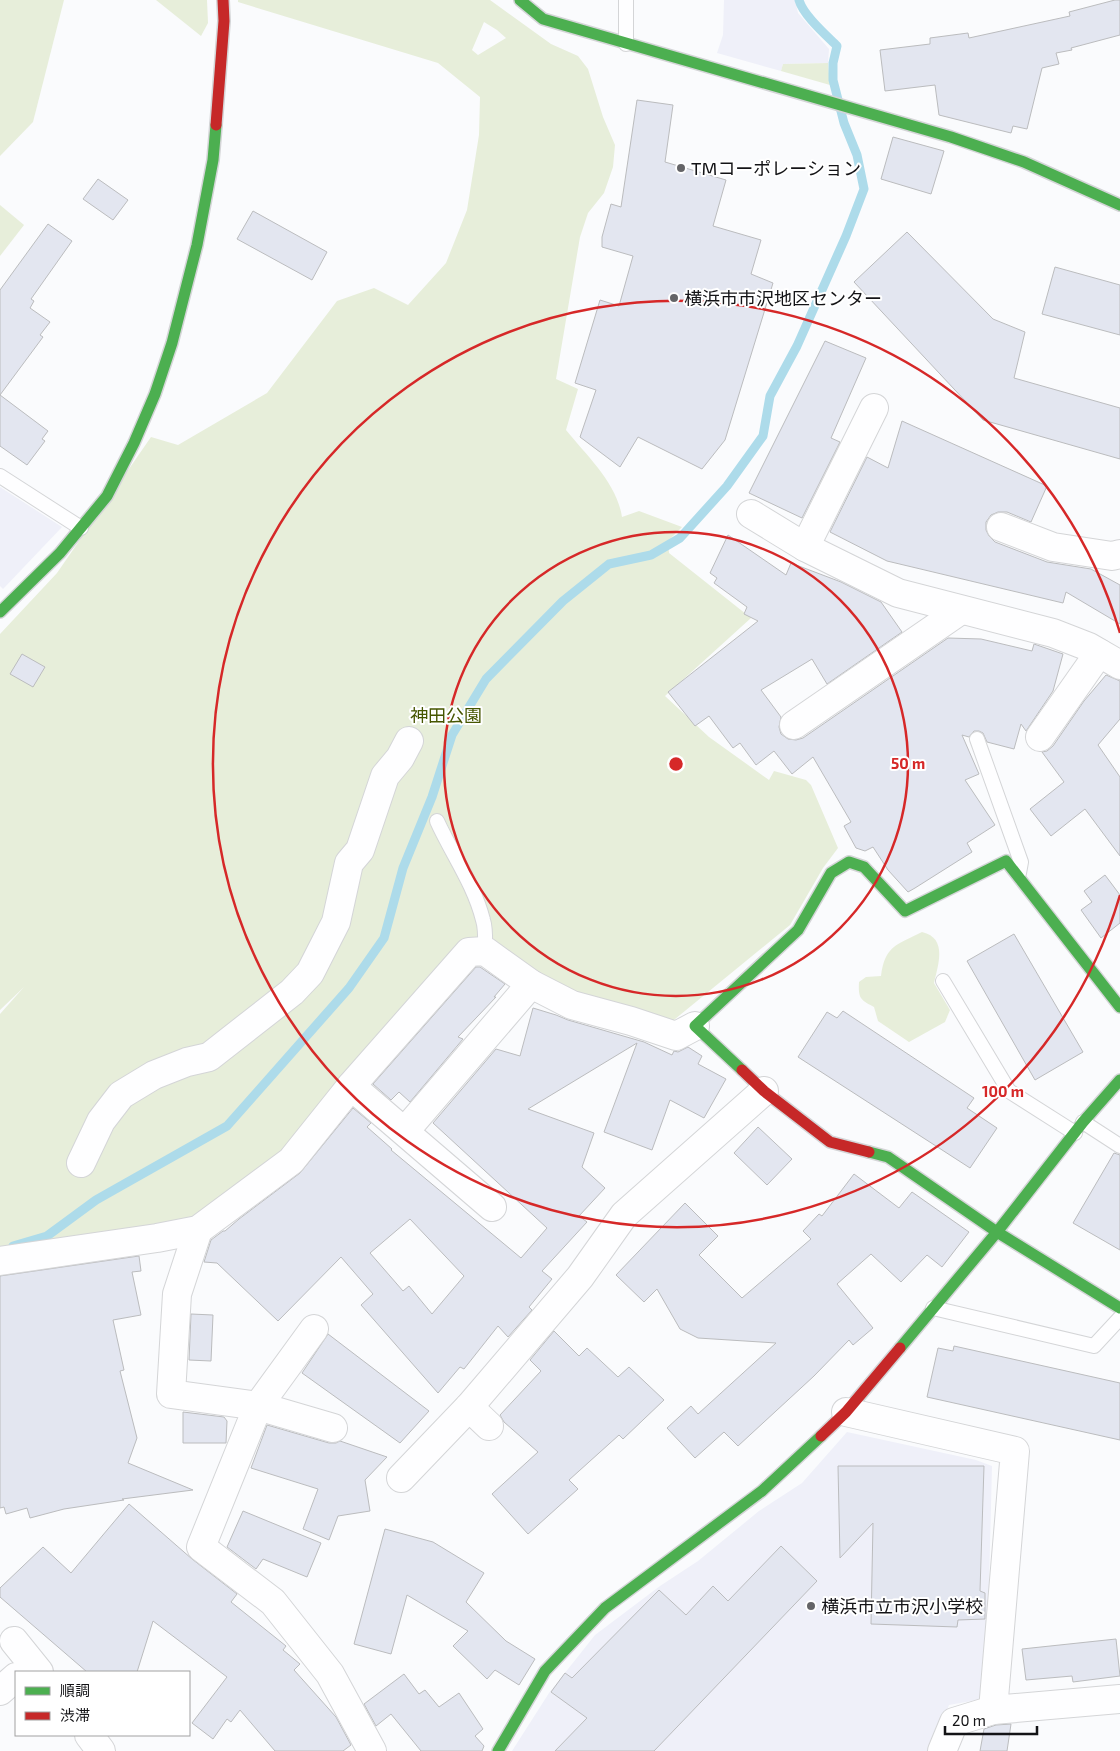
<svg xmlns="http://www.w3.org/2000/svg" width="1120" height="1751" viewBox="0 0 1120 1751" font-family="'Exo 2','Noto Sans JP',sans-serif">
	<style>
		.built { fill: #eff0f9 }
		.green { fill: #e7eeda; fill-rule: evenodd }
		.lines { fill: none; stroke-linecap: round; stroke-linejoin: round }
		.stream { stroke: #addbea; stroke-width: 9 }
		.building { fill: #e3e6f0; stroke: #bbbcbe; fill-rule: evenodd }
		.lane-casing { stroke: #d4d5d7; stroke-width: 16 }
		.street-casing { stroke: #d4d5d7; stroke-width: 30 }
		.fast-casing { stroke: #d4d5d7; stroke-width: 14 }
		.jam-casing { stroke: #d4d5d7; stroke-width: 14 }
		.lane { stroke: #fefeff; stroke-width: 14 }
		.street { stroke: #fefeff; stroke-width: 28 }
		.fast { stroke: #4caf50; stroke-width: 11 }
		.jam { stroke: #c62828; stroke-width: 11 }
		.ring { fill: none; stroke: #d62828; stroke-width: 2.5 }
		.poi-dot { fill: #646467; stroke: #fff; stroke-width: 2 }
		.labels { text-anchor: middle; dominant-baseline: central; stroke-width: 4; stroke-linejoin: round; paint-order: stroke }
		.poi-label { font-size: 18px; fill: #131316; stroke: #fff; text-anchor: start }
		.park-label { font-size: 18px; fill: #465601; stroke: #fff }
		.centre { fill: #d62828; stroke: #fff; stroke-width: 2.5 }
		.ring-label { font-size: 15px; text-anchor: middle; font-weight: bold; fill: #d62828; stroke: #fff; stroke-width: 4; stroke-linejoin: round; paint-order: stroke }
	</style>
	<rect width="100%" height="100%" fill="#fafbfd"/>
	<!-- built -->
	<g class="built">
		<path d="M724,0H795L798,13L829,49L828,63L783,64L781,71L717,53L723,35Z"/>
		<path d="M0,487L62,527L3,589L0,586Z"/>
		<path d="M847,1432L976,1460L992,1466L988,1626L983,1699L949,1705L931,1751H512L549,1693L595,1635L660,1586L698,1561L759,1511L802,1483Z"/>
	</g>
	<!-- green -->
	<g class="green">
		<path d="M0,0H64L33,122L0,156Z"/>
		<path d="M156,0H207L208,23L201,36Z"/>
		<path d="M238,0H490L551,44L578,56L588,69L603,117L615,145L613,167L604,193L588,213L580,237L556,379L578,389L566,430C587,456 617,483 622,517L639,511L682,527L668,541L669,553L751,618L665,696L709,737L769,780L774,771L806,780L811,785L838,848L823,868L790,925L669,1024L620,1011L541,977L482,933L450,965L283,1156L192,1226L0,1258V1014L24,987L0,1010V634L57,573L151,437L178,445L267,393L337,301L374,288L408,305L446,263L467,210L479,135L480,97L438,63L238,2ZM484,22L497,30L506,38L478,55L472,50Z"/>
		<path d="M828,63L830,85L781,71L783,64Z"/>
		<path d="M0,205L24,225L0,256Z"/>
		<path d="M922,932C948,938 938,965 934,983L950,1010L945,1022L909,1042L878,1021L874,1007C861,1000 858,999 859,982L866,977L881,976C885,945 897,945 922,932Z"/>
	</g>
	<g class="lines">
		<!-- stream -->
		<path class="stream" d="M13,1246L47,1236L96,1200L227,1126L349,988L384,938L403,868L432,797L452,735L486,679L563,601L609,564L651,555L680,538L727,486L763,436L770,396L797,346L846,236L864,189L857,155L844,123L833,80V63L837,46C826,35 803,15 799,0"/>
	</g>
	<!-- building -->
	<g class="building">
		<path d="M1115,0H1120V35L1071,48L1072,50L1056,53L1059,64L1042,68L1027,129L1013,126L1011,133L939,115L935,85L885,91L880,50L930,44V38L968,33L969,38L1070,16L1069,12Z"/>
		<path d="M637,100L673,105L665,162L726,180L713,226L761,240L751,274L773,283L725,440L702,469L638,437L620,467L580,437L596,390L575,383L600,300L619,306L633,256L602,247V237L611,204L621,207Z"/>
		<path d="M893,137L944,151L931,194L881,179Z"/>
		<path d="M98,179L128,200L113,220L83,199Z"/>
		<path d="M253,211L327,252L312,280L237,239Z"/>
		<path d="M48,224L72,241L31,299L34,301L30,308L50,322L40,335L43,337L0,395L48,431L42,439L45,441L27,465L0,446V290Z"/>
		<path d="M907,232L993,319L1025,332L1014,378L1120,408V459L983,420L854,282Z"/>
		<path d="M1055,267L1120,285V335L1042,314Z"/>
		<path d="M825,341L866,358L831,438L840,442L802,518L749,493Z"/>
		<path d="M902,421L1047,486L1031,522L1007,512H998L991,515L986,522V530L989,536L995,542L1047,562L1091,569L1120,585V624L1066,592L1063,603L887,561L830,532L867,457L888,468Z"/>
		<path d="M728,535L786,575L791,563L841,582L881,602L902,632L827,684L812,659L761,690L781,717L779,727L781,734L788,739L796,740L803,738L948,638L981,639L1032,651L1034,644L1063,654L1053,691L1026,731L1021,724L1014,749L987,742L983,733L979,731H974L969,737L962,735L979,774L965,780L995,825L967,843L972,852L915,888L908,892L888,870L873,847L865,851L856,848L844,826L851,822L813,757L792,774L774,751L756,765L740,743L733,748L709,716L695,726L668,692L758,621L744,614L747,607L714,583L717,578L710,573Z"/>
		<path d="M22,654L45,667L33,687L10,674Z"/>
		<path d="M1106,675L1120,681V719L1098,745L1120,777V856L1085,809L1051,836L1030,809L1064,782L1042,752L1047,751L1053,746L1084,701Z"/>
		<path d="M1105,875L1120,895V923L1101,938L1081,910L1092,902L1084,891Z"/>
		<path d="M1014,934L1083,1052L1035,1080L967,961Z"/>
		<path d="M476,967H480L505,984L494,997H496L458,1037L463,1039L410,1102L399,1092L391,1100L373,1084Z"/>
		<path d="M533,1008L556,1015L568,1020L644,1042L672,1055L674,1051L678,1052L688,1047L702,1056L698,1064L726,1079L704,1118L670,1100L652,1150L604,1132L637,1043L528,1109L594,1133L582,1167L605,1188L579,1216L587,1222L542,1271L552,1279L529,1307L532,1310L508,1337L498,1326L464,1369L460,1367L438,1393L361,1305L373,1294L341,1257L278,1321L217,1263L204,1262L211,1240L223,1231H225L239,1219L300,1173L353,1108L371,1123L367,1127L392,1149L391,1150L521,1258L547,1228L433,1123L496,1049L520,1056ZM410,1219L464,1276L432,1314L409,1286L403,1291L370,1253Z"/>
		<path d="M843,1011L974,1098L967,1108L997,1128L970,1168L798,1057L827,1012L837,1018Z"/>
		<path d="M758,1127L792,1159L767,1185L734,1153Z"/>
		<path d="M1114,1153L1120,1155V1250L1073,1223Z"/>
		<path d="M854,1174L899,1208L912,1192L969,1232L942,1267L927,1255L901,1282L871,1254L837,1284L873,1328L853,1345L849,1340L814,1376L738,1446L724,1432L695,1458L667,1428L691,1406L698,1414L776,1343L698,1338L680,1329L657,1289L644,1302L616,1275L685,1203L718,1236L699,1255L742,1298L811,1239L803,1231L819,1214L822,1216Z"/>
		<path d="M139,1256L141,1271L132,1272L141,1315L113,1320L124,1370L120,1371L137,1438L128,1463L193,1490L122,1499L124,1500L64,1509L30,1518L27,1508L6,1514L4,1507L0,1508V1276Z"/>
		<path d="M191,1314L213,1315L211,1361L189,1360Z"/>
		<path d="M554,1331L579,1356L587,1348L618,1377L629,1367L664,1400L623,1439L619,1435L569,1480L578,1489L528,1534L492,1494L538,1452L504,1422L500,1415L541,1371L530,1360Z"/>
		<path d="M328,1334L429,1411L400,1443L302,1373Z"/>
		<path d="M954,1346L1120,1383V1440L927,1397L938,1348L953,1351Z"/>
		<path d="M183,1412L224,1417L227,1421L226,1443H183Z"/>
		<path d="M267,1425L329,1443H336L340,1441L387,1457L365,1480L370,1511L338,1516L329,1540L303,1529L318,1489L251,1468Z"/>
		<path d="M838,1466H984L980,1591L985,1593V1619L958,1620L957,1627L871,1624L873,1523L840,1558Z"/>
		<path d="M129,1504L192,1559L237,1594L231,1602L286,1646L283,1650L300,1664L294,1670L336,1717L351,1745L343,1751H275L240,1710L231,1722L227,1719L213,1739L192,1723L227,1677L153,1621L137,1672H87L0,1597V1588L43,1547L71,1573Z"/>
		<path d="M243,1511L321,1543L307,1577L263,1559L256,1569L227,1547Z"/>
		<path d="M385,1529L433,1542L484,1573L466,1602L506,1641L535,1659L519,1685L495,1670L487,1679L453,1646L468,1631L407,1595L391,1654L354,1644Z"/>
		<path d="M781,1546L817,1581L654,1751H555L587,1718L551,1692L565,1673L572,1678L659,1590L686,1615L713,1586L728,1601Z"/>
		<path d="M1116,1639L1120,1676L1073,1682L1072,1676L1026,1680L1022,1649Z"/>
		<path d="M404,1674L419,1694L425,1690L439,1707L459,1693L483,1729L475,1736L484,1746L482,1751H421L391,1714L376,1726L364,1704Z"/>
		<path d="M1011,1724L1007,1751H980L984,1729L996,1725Z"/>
	</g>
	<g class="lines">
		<defs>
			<g id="lane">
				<path d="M626,44V0"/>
				<path d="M0,476L81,528"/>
				<path d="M977,739L1021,862L1019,873"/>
				<path d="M437,821C452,854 474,884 483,920C486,929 485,941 485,951"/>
				<path d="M943,981L1009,1091L1075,1133"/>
				<path d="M1083,1122L1120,1146"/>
				<path d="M933,1308L1094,1346L1120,1318"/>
			</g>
			<g id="street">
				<path d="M874,408L805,547L898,593L1053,633L1089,647L1120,665"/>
				<path d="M751,514L805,547"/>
				<path d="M1001,527L1053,547L1112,556L1120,554"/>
				<path d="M794,725L961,610"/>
				<path d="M1040,737L1099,653"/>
				<path d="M351,1086L492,1207"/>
				<path d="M405,1131L531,984"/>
				<path d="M81,1163L101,1121L121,1095L154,1075L187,1062L209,1057L292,992L310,973L336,922L349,863L360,850L385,776L400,758L409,741"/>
				<path d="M198,1230L177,1294L171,1394L258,1406L333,1428"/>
				<path d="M0,1261L157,1238L198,1230L291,1161L351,1086L469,952L485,951L531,984L572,1005L631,1021L676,1036L695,1026"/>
				<path d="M314,1329L258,1406L201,1547L273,1602L330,1674L372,1751"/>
				<path d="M469,1407L489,1426"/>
				<path d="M846,1412L1015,1451L993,1710L1120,1699"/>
				<path d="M401,1478L469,1407L580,1277L624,1215L764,1091"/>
				<path d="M14,1641L39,1672"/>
				<path d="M0,1691L16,1677"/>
				<path d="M89,1735L101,1751"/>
				<path d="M942,1751L954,1722L993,1710"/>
			</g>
			<g id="fast">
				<path d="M520,0L543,19L951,137L1024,162L1120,205"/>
				<path d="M0,612L60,553L107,496L134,443L155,394L172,343L197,245L213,160L216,125"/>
				<path d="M742,1070L695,1026L798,930L831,873L849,862L864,867L905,911L1006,861L1120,1007"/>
				<path d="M869,1152L888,1157L997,1232L1120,1308"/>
				<path d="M900,1348L997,1232L1083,1122L1120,1080"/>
				<path d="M498,1751L545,1671L605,1608L762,1491L821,1436"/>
			</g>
			<g id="jam">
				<path d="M216,125L224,21L223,0"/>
				<path d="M742,1070L764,1091L830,1142L869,1152"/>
				<path d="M821,1436L846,1412L900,1348"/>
			</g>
		</defs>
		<!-- lane casing -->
		<use href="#lane" class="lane-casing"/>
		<!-- street casing -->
		<use href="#street" class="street-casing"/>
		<!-- fast casing -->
		<use href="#fast" class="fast-casing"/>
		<!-- jam casing -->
		<use href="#jam" class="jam-casing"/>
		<!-- lane -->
		<use href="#lane" class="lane"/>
		<!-- street -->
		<use href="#street" class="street"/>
		<!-- fast -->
		<use href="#fast" class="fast"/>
		<!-- jam -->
		<use href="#jam" class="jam"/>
	</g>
	<!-- distance rings -->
	<g class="ring">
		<circle cx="676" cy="764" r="232"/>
		<path d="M1120 895A463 463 0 1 1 1120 633"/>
	</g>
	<!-- markers -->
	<g class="poi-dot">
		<circle cx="681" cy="168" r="5"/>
		<circle cx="674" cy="298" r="5"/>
		<circle cx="811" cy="1606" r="5"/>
	</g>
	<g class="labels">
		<!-- poi labels -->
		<g class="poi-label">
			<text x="691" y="168">TMコーポレーション</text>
			<text x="684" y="298">横浜市市沢地区センター</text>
			<text x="821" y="1606">横浜市立市沢小学校</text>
		</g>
		<!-- park labels -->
		<g class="park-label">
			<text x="446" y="715">神田公園</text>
		</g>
	</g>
	<circle cx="676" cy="764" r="8" class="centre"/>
	<g class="ring-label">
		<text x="908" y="769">50 m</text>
		<text x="1003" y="1097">100 m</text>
	</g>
	<!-- legend -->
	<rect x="15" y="1671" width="175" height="65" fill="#ffffff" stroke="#a1a1a2"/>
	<rect x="25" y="1687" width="25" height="8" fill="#4caf50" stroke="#a1a1a2"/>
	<text x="60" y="1696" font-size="15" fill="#131316">順調</text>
	<rect x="25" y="1712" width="25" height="8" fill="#c62828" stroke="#a1a1a2"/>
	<text x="60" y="1721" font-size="15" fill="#131316">渋滞</text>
	<!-- scale -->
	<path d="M945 1726v8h92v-8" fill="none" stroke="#131316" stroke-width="2.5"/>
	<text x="952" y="1726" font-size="15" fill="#131316" stroke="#ffffff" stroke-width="4" paint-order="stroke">20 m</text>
</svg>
